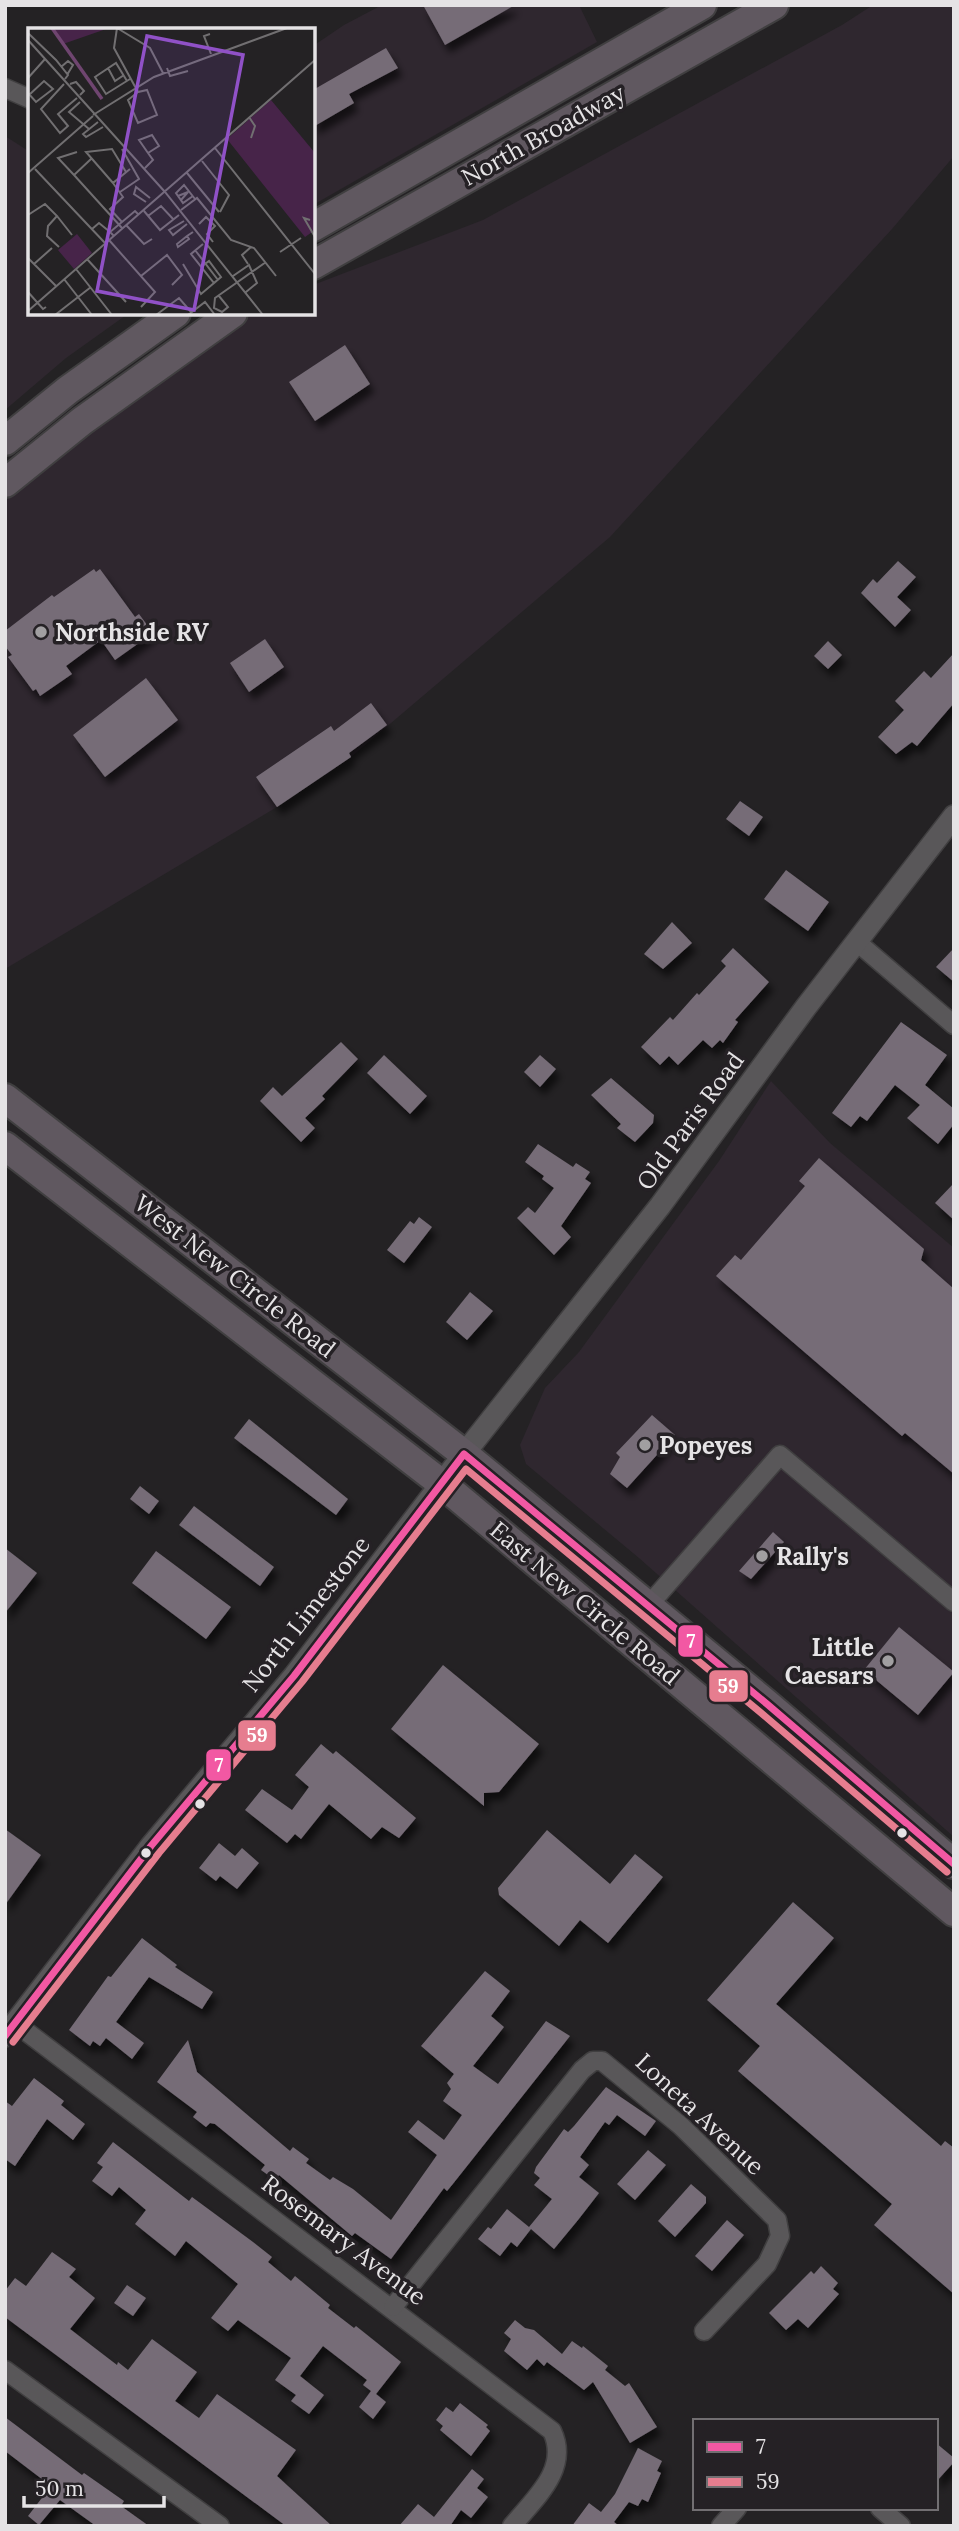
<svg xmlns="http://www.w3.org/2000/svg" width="959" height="2531" viewBox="0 0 959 2531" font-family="Lora,serif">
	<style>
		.built { fill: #2f272f }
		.building { fill: #766c77; filter: url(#shadow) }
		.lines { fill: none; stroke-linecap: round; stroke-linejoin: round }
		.minor-casing { stroke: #403f40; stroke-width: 21 }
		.tertiary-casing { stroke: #403f40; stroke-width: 24 }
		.trunk-casing { stroke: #403f40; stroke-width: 32 }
		.minor { stroke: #595759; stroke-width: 18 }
		.tertiary { stroke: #595759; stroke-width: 21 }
		.trunk { stroke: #605860; stroke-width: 28 }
		.bus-1-casing { stroke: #252125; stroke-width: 12 }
		.bus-2-casing { stroke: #252125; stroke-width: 12 }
		.bus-1 { stroke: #f258a3; stroke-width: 7 }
		.bus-2 { stroke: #e67d8f; stroke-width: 7 }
		.poi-dot { fill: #a19fa1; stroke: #252125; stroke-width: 2.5 }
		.bus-dot { fill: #e5e3e5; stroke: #252125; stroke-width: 2.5 }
		.labels { text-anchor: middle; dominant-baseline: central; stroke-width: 7; stroke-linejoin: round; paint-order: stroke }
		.street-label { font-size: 24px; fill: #e5e3e5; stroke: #252125 }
		.poi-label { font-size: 24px; font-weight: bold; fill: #e5e3e5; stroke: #252125; text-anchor: start }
		.inset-river { fill: none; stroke: #6f4570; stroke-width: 3.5 }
		.inset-road { fill: none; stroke: #716f71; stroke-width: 2 }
		.view { fill: #9051c7; fill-opacity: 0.15; stroke: #9051c7; stroke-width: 3.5 }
		.inset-edge { fill: none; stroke: #e5e3e5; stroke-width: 3.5 }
		.line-badge { stroke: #252125; stroke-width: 2.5 }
		.badge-label { font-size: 19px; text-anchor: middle; font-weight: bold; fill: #fff }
	</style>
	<defs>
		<filter id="shadow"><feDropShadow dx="4.5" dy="8" stdDeviation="3.5" flood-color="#0009"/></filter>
	</defs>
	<rect width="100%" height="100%" fill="#242224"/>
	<!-- built -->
	<g class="built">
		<path d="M382,5H579L597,42L313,205V46L344,25Z"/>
		<path d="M873,5H954V156L892,229L610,537L351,757L277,807L5,969V501L110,414L254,313H313V285L483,220L842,25Z"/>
		<path d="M5,136L30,152V313H129L66,358L5,410Z"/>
		<path d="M771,1081L830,1143L954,1248V1837L639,1558L526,1464L520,1445L545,1388L579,1352L719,1161Z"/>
	</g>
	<!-- building -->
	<g class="building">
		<path d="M423,5H515L445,45Z"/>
		<path d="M386,48L398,68L349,94L354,103L313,127V90Z"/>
		<path d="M345,345L370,384L315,421L289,382Z"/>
		<path d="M898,561L916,577L897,597L911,610L895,627L861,593L873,579L877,583Z"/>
		<path d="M94,569L96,572L100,569L135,617L139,614L153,633L115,660L101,640L66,666L72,674L40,696L36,689L33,691L8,657L12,655L5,646V631L52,595L54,597Z"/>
		<path d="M265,639L284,667L249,692L230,663Z"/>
		<path d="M828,641L842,655L828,669L814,656Z"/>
		<path d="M954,653V703L917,746L912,742L896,754L878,737L904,710L895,701L924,671L931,678Z"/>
		<path d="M146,678L178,720L105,777L73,735Z"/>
		<path d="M371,703L387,725L349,753L351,757L277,807L256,777L331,726L334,731Z"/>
		<path d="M740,801L763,817L749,836L726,819Z"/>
		<path d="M786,870L829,902L808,931L764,899Z"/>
		<path d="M672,922L692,943L663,969L644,954Z"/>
		<path d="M733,948L769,982L735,1020L738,1022L723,1043L720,1040L712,1048L703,1040L678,1065L669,1056L660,1065L641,1047L670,1017L673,1020L697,993L699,995L726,966L721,961Z"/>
		<path d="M954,948V982L936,967Z"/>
		<path d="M901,1022L947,1055L925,1085L954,1109V1124L938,1144L907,1118L920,1105L895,1085L867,1121L860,1116L851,1127L832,1113Z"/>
		<path d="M341,1042L358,1059L322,1096L325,1099L305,1118L315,1128L301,1142L260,1101L273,1087L282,1096Z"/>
		<path d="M384,1055L427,1096L410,1114L367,1073Z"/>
		<path d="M540,1055L556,1069L540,1087L524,1072Z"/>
		<path d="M611,1078L654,1115L653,1123L635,1142L617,1128L621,1124L591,1095Z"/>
		<path d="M538,1144L573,1167L576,1163L590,1172L585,1179L591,1183L561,1226L571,1237L554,1255L517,1218L528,1207L535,1213L554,1188L542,1179L544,1176L525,1162Z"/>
		<path d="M819,1158L924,1249L921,1260L954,1289V1474L905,1433L902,1436L716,1276L735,1255L741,1260L805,1186L799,1181Z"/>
		<path d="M954,1183V1220L935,1203Z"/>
		<path d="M419,1217L432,1227L404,1263L387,1250L410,1221L414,1224Z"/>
		<path d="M470,1292L493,1311L467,1340L446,1322Z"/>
		<path d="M652,1415L675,1435L627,1488L610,1474L620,1457L616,1453Z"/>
		<path d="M249,1419L348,1499L336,1515L234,1438Z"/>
		<path d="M140,1486L159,1501L149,1514L130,1499Z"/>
		<path d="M194,1506L274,1567L260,1586L179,1525Z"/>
		<path d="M773,1532L784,1542L751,1579L739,1571Z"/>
		<path d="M5,1548L37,1573L5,1613Z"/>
		<path d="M156,1551L231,1607L206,1639L132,1583Z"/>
		<path d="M899,1627L954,1672L918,1715L864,1670Z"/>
		<path d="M443,1665L539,1744L499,1792L484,1793V1806L391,1729Z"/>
		<path d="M321,1744L333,1754L336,1751L416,1818L399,1838L382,1827L371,1839L329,1804L301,1839L295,1834L287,1843L245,1810L262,1789L292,1810L309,1787L295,1775Z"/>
		<path d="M5,1829L41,1855L5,1905Z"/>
		<path d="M547,1830L610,1884L635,1854L663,1877L608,1943L580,1920L559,1946L499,1895L498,1888Z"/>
		<path d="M219,1843L235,1856L242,1848L259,1863L237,1889L220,1876L216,1881L199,1868Z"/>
		<path d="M793,1902L834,1938L776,2004L941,2146L945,2141L954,2148V2294L874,2225L892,2204L738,2071L760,2046L707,2000Z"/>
		<path d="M142,1938L177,1965L175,1967L213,1992L202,2009L149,1977L116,2022L144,2043L132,2059L106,2038L100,2046L93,2041L90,2046L69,2030L103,1983L108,1976L111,1977Z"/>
		<path d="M485,1971L510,1991L491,2016L504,2027L473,2066L498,2084L546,2021L570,2036L452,2185L447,2191L444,2188L391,2259L355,2233L352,2236L279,2175L275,2180L261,2170L265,2165L215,2124L210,2123L206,2127L193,2117L197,2112L157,2082L188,2040L197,2072L290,2151L293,2147L309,2159L306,2163L330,2180L333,2177L353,2189L391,2220L437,2155L408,2132L418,2120L444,2140L462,2115L443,2101L451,2089L447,2083L454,2074L421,2046Z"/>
		<path d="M34,2078L64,2101L61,2105L85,2124L73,2140L47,2119L15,2166L5,2159V2101L12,2106Z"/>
		<path d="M606,2087L656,2121L645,2136L617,2115L609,2125L605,2122L580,2157L589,2165L579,2177L599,2193L578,2220L554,2249L531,2229L517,2247L511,2242L500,2256L478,2239L488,2227L491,2229L507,2209L529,2227L552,2199L534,2185L540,2178L534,2173L536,2167L564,2129L568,2132L574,2126Z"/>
		<path d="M113,2142L189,2201L192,2197L253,2242L272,2257L268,2262L291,2281L295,2276L330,2305L328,2308L354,2328L356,2326L401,2362L376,2394L386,2402L373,2419L359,2407L371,2391L363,2385L367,2380L323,2346L300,2376L324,2395L309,2414L291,2401L296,2395L275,2380L291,2358L238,2320L228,2331L211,2318L238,2284L186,2241L175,2256L135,2224L146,2210L119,2187L112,2196L92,2181L103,2167L97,2163Z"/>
		<path d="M648,2150L666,2165L635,2200L617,2184Z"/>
		<path d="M691,2184L706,2197V2203L675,2237L658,2221Z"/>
		<path d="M727,2220L744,2235L712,2271L695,2256Z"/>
		<path d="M52,2252L76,2269L69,2277L95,2298L70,2329L117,2365L118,2362L128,2370L152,2339L197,2372L175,2401L199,2418L217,2394L296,2450L277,2476L332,2526H286L5,2317V2291L15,2278L26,2286Z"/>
		<path d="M821,2266L838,2283L833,2289L839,2294L808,2328L798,2319L786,2330L769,2313L811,2271L814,2274Z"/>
		<path d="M127,2285L146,2298L133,2316L114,2303Z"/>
		<path d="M515,2320L525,2328L534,2330L562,2354L572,2341L582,2348L583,2346L608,2366L605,2370L625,2386L629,2383L657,2427L630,2443L593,2382L584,2390L547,2362L544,2366L537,2359L527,2370L504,2351L511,2339L504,2333Z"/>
		<path d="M460,2403L488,2425L486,2427L490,2431L471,2456L440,2430L443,2426L436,2420L446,2407L453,2412Z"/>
		<path d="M5,2417L82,2475L84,2473L124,2501L121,2506L149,2526H96L60,2500L39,2525L28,2516L51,2486L5,2451Z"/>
		<path d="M936,2443L954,2458V2462L936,2482Z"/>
		<path d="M638,2448L662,2461L657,2471L661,2473L648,2502L642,2499L638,2506L629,2502L614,2522L619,2526H572L589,2503L601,2512L615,2494Z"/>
		<path d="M472,2469L484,2479L477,2488L488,2497L471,2518L461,2510L450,2526H399L418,2504L434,2517Z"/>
	</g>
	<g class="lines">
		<defs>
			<g id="minor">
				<path d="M5,88L30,99"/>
				<path d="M857,942L954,1025"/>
				<path d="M648,1606L780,1455L954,1602"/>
				<path d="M15,2023L552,2431C570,2469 535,2498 512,2526"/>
				<path d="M393,2307L582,2070L593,2061H602L681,2126L777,2220L780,2236L767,2264L704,2331"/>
				<path d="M5,2370L220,2526"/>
				<path d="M880,2508L901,2526"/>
				<path d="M721,2526L737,2508"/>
			</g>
			<path id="tertiary" d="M5,2036L151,1846L294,1676L464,1454L660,1206L806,1007L954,816"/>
			<g id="trunk">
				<path d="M313,227L702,5"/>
				<path d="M313,265L774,5"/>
				<path d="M5,441L68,390L176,313"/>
				<path d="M5,483L82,421L233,313"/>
				<path d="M5,1098L464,1454L767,1704L954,1864"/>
				<path d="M5,1146L441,1483L954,1912"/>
			</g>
		</defs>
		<!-- minor casing -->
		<use href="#minor" class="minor-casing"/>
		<!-- tertiary casing -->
		<use href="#tertiary" class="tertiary-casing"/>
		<!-- trunk casing -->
		<use href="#trunk" class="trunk-casing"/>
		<!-- minor -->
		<use href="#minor" class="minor"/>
		<!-- tertiary -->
		<use href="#tertiary" class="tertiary"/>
		<!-- trunk -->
		<use href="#trunk" class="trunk"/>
		<defs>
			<path id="bus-1" d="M5,2036L151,1846L294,1676L464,1454L767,1704L954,1864"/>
			<path id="bus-2" d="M13,2042L159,1853L302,1682L466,1469L760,1712L947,1872"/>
		</defs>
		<!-- bus-1 casing -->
		<use href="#bus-1" class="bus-1-casing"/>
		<!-- bus-2 casing -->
		<use href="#bus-2" class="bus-2-casing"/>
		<!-- bus-1 -->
		<use href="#bus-1" class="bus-1"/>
		<!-- bus-2 -->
		<use href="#bus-2" class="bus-2"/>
	</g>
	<!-- markers -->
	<g class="poi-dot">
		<circle cx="41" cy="632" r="7"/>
		<circle cx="645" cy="1445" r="7"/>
		<circle cx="762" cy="1556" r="7"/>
		<circle cx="888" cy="1661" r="7"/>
	</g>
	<g class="bus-dot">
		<circle cx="200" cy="1804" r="6"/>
		<circle cx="902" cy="1833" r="6"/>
		<circle cx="146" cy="1853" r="6"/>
	</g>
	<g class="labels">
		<!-- street labels -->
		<g class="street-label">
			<text transform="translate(543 135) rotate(-29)">North Broadway</text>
			<text transform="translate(690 1121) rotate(-54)">Old Paris Road</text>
			<text transform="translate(235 1276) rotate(38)">West New Circle Road</text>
			<text transform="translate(585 1603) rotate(40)">East New Circle Road</text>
			<text transform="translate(306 1614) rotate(-52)">North Limestone</text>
			<text transform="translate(700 2114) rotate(43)">Loneta Avenue</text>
			<text transform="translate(344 2240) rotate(37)">Rosemary Avenue</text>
		</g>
		<!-- poi labels -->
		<g class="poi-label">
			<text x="55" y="632">Northside RV</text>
			<text x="659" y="1445">Popeyes</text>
			<text x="776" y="1556">Rally's</text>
			<text x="874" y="1647" text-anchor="end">Little<tspan x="874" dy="28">Caesars</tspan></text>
		</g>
	</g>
	<!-- overview -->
	<g transform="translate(28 28)">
		<rect width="287" height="287" fill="#242224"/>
		<path d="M23,0H81L35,16ZM243,72L287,125V202L277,209L199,111ZM49,206L64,225L46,241L30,222Z" fill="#472449"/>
		<path class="inset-river" d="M24,0L74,71"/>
		<path class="inset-road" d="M89,0L86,20L110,64L119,62L129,87L110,95L100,72L110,64M89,0L122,20L135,45M0,5L28,32L40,47L37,51M182,6L176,8L183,26M0,12L137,164L235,287M33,39L40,33L45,37L39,47M80,40L87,53L96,47M139,40L142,48L160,43M0,50L17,31M99,53L88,35L67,49L78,66L102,51M36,56L13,81L32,105L40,98L30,86L49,70M42,56L48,54L56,63L52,67M0,65L8,74L25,61L16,53L1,67M52,74L41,84L61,101M65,87L126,49L259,0M221,89L227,98L223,110M70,94L55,106L58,109L75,99M187,120L287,246M63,131L46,147L94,200M174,133L201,167L192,184M117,140L125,132L120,125L111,112L124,107L131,118L120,125M7,141L77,215M0,145L65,88M159,145L191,184M46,147L30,130L49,124M85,155L58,124L84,121L98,144M92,164L111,151L94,121M150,168L160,164L153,172M165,168L155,175L148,165L156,157L167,171M118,174L106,166L108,159L122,170M153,182L169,170L203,212L226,220L248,248M116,183L132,202L151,187M0,187L17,176L29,188L20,198L19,208L31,219M29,188L44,207M120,188L133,178L146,192M282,192L276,190L287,209M156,193L141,202L145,207L159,196M94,194L82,181L95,169L85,155L102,141M171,196L178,189L187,198L179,206L185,214M98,197L116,216L124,211M64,201L71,195L82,204M86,208L82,204L107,183L111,187M159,208L161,211L150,219L149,216L159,208L165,204M81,212L127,264L113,279M167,222L190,252M252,224L273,210M0,230L28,258M59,231L98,274M6,236L24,220M155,236L173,266L186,255M220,236L214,227L223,219M173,239L181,233L193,249L186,255L163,226L175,216M48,241L84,287M113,248L139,227L154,247L144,257M205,248L221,237L229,255L218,264M36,251L64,287M0,264L15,281L18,279M191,268L200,279L194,284L186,280L187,270L238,234M0,283L287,32M27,287L63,259M128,287L151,270L163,284M160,287L177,274L187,287"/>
		<path class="view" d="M119,8L215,27L166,282L69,263Z"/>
		<rect width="287" height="287" class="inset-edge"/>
	</g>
	<g class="line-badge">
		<rect x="677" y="1624" width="27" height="34" rx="7" fill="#f258a3"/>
		<rect x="708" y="1669" width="41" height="34" rx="7" fill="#e67d8f"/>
		<rect x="237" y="1719" width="40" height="33" rx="7" fill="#e67d8f"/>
		<rect x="205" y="1748" width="27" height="34" rx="7" fill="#f258a3"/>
	</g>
	<g class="badge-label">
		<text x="691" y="1648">7</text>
		<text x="728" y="1693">59</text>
		<text x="257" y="1742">59</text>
		<text x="219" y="1772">7</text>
	</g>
	<!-- border -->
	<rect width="959" height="2531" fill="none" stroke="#e5e3e5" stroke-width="14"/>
	<!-- legend -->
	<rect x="693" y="2419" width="245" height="91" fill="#252125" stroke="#726f72" stroke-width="2"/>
	<rect x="707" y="2442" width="35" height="10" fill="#f258a3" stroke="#726f72" stroke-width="2"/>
	<text x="756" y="2454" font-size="21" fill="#e5e3e5">7</text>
	<rect x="707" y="2477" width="35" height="10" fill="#e67d8f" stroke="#726f72" stroke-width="2"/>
	<text x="756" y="2489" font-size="21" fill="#e5e3e5">59</text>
	<!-- scale -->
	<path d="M24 2496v10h140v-10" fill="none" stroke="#e5e3e5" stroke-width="3.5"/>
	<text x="35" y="2496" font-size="21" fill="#e5e3e5" stroke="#252125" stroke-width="5" paint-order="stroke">50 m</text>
</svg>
